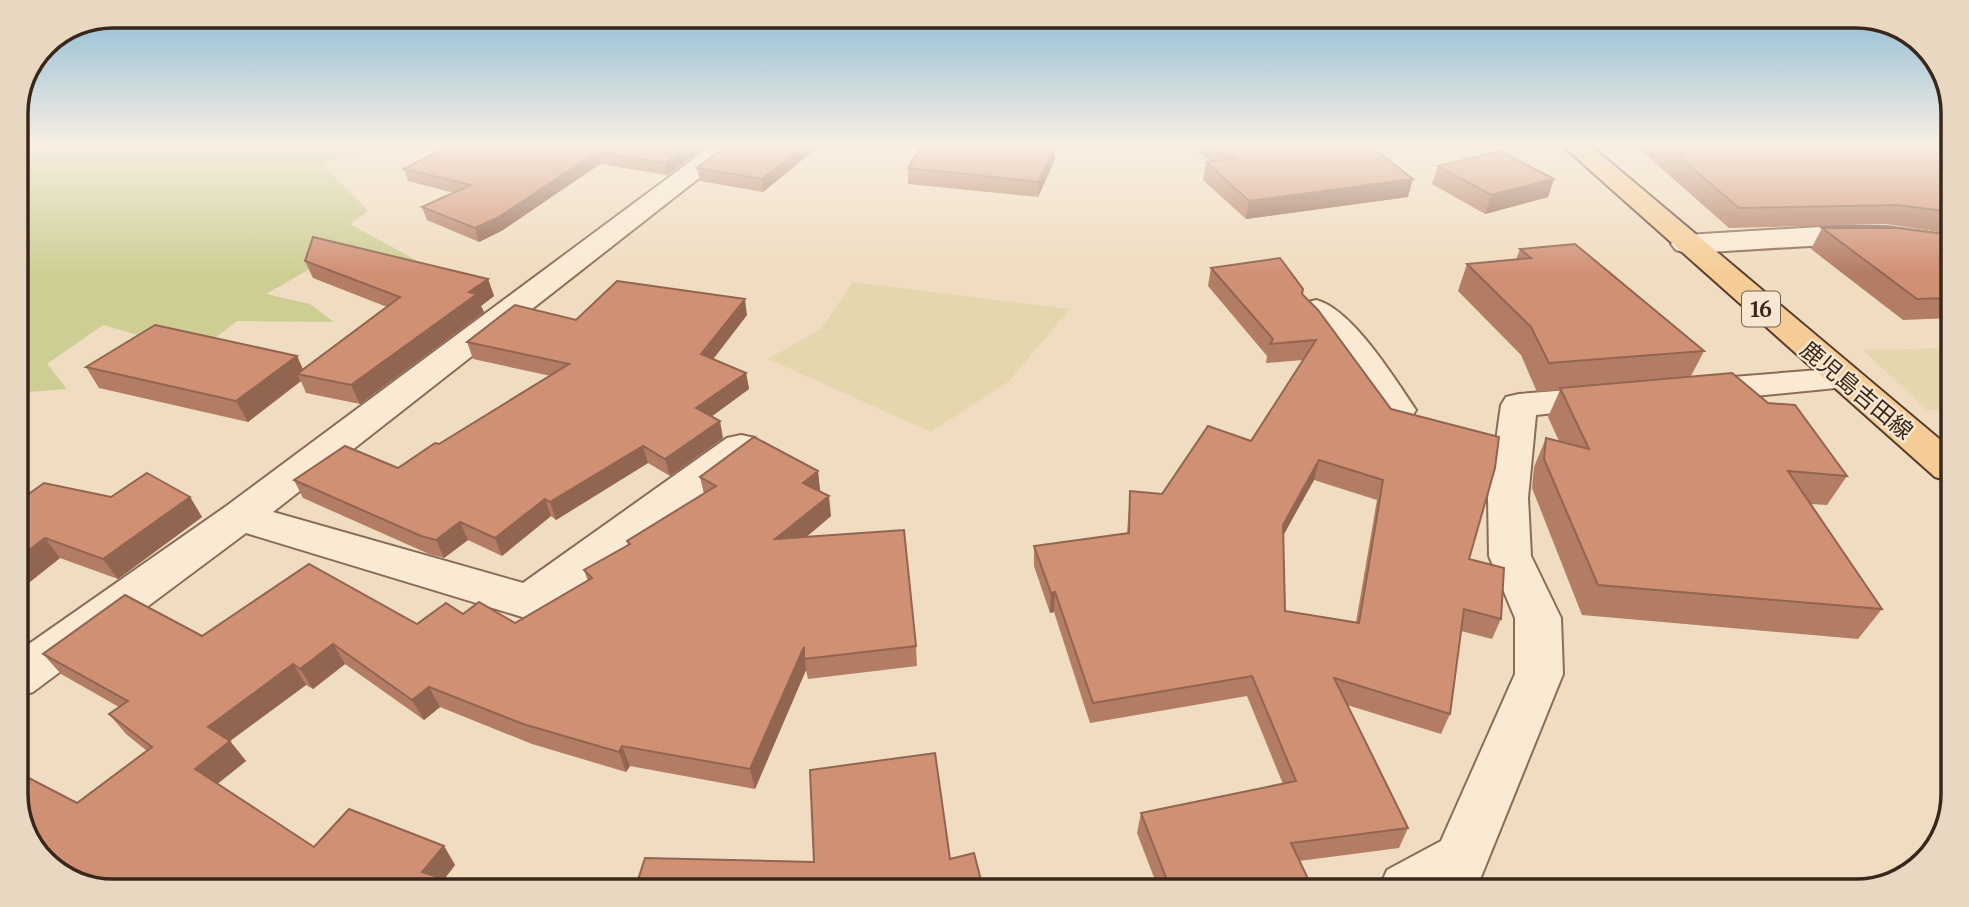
<svg xmlns="http://www.w3.org/2000/svg" width="1969" height="907" viewBox="0 0 1969 907" font-family="Merriweather,'Noto Sans JP',serif">
	<style>
		.farmland { fill: #e6d6ad }
		.green { fill: #cece94 }
		.lines { fill: none; stroke-linecap: round; stroke-linejoin: round }
		.minor-casing { stroke: #8a6c57; stroke-width: 4 }
		.major-casing { stroke: #573b2c; stroke-width: 4 }
		.minor { fill: #faead4; fill-rule: evenodd }
		.major { fill: #f5cc96; fill-rule: evenodd }
		.wall { fill: #b37c64; fill-rule: evenodd }
		.shaded-wall { fill: #926551 }
		.building { fill: #d09074; stroke: #926551; stroke-width: 2; fill-rule: evenodd }
		.labels { text-anchor: middle; dominant-baseline: central; stroke-width: 5; stroke-linejoin: round; paint-order: stroke }
		.shield { fill: #f7e7d0; stroke: #726152; stroke-width: 2 }
		.shield-label { font-size: 21px; font-weight: bold; fill: #39271c }
		.street-label { font-size: 23px; fill: #39271c; stroke: #f7e7d0 }
		.rim { fill: none; stroke: #39271c; stroke-width: 3.5 }
	</style>
	<rect width="100%" height="100%" fill="#f0dcc0"/>
	<!-- farmland -->
	<g class="farmland">
		<path d="M853,282L1070,309L1009,381L931,432L768,359L821,329Z"/>
		<path d="M1951,348L1950,409L1927,410L1863,350Z"/>
	</g>
	<!-- green -->
	<path class="green" d="M16,146H379L323,164L368,211L350,224L416,260L404,294L332,256L266,294L310,304L334,322L237,321L197,352L103,325L47,364L67,389L16,393Z"/>
	<g class="lines">
		<defs>
			<g id="minor">
				<path d="M711,146H740L273,512L523,583L727,438L741,435L755,438L760,447L755,456L545,614L529,619L246,533L33,692L16,697V653L225,507Z"/>
				<path d="M1819,227H1886L1952,236V254C1863,236 1775,250 1686,253L1676,250L1671,244L1676,238L1686,235Z"/>
				<path d="M1316,300C1352,309 1395,379 1416,410L1411,418L1398,421L1385,418L1334,345L1300,310L1305,303Z"/>
				<path d="M1844,368L1856,372L1862,379L1856,386L1695,402L1682,399L1677,391L1682,383L1695,380Z"/>
				<path d="M1607,387L1620,390L1625,398L1620,406L1536,415L1528,498L1531,556L1561,618L1563,674L1481,877L1459,890L1379,889L1387,870L1441,841L1515,674V618L1489,556L1488,498L1501,405L1506,397L1519,394Z"/>
			</g>
			<path id="major" d="M1563,146H1591L1950,448L1949,481L1935,477Z"/>
		</defs>
		<!-- minor casing -->
		<use href="#minor" class="minor-casing"/>
		<!-- major casing -->
		<use href="#major" class="major-casing"/>
		<!-- minor -->
		<use href="#minor" class="minor"/>
		<!-- major -->
		<use href="#major" class="major"/>
	</g>
	<!-- wall -->
	<g class="wall">
		<path d="M448,146H707L667,175L600,164L503,230L479,242L427,220L422,207L454,193L408,181L404,169Z"/>
		<path d="M819,146L763,192L700,181L697,168Z"/>
		<path d="M922,146H1055V159L1038,197L908,184V168Z"/>
		<path d="M1199,146H1306L1408,197L1246,219L1203,180L1206,162L1212,161L1198,153Z"/>
		<path d="M1636,146H1953L1952,186H1949L1952,190V234L1886,224L1729,228Z"/>
		<path d="M1438,166L1554,179L1548,197L1485,214L1432,184Z"/>
		<path d="M1822,228L1952,235L1951,318L1903,320L1811,249Z"/>
		<path d="M1520,249L1704,351L1691,376L1847,476L1827,505L1810,504L1882,609L1858,639L1582,615L1532,488L1534,467L1546,438L1559,441L1548,417L1560,390L1537,392L1521,355L1458,291L1467,264L1516,260Z"/>
		<path d="M305,261L488,279L494,296L481,306L484,312L360,404L306,393L301,381L248,422L99,388L86,367L297,356L303,370L387,307L313,278Z"/>
		<path d="M1211,268L1302,294L1469,559L1501,619L1492,639L1461,631L1450,714L1441,734L1347,705L1408,828L1399,848L1299,861L1311,885L1310,889L1158,888L1137,833L1141,813L1283,784L1247,696L1090,723L1054,612L1050,613L1034,566V546L1127,533L1130,491L1162,494L1251,441L1304,360L1266,363L1267,356L1208,286ZM1314,480L1377,500L1356,622L1285,611L1283,535Z"/>
		<path d="M747,315L713,359L746,373L749,389L712,416L723,438L670,476L648,463L556,520L551,516L502,556L468,540L444,558L429,554L303,498L294,480L398,468L551,376L473,359L467,342L576,320Z"/>
		<path d="M818,471L820,491L831,516L806,537L916,646L917,666L808,679L806,670L755,789L630,766L626,772L532,744L440,707L424,720L345,664L313,689L306,685L230,741L246,761L217,784L314,847L444,846L455,865L444,879L77,803L147,751L126,734L109,714L119,707L61,674L43,654L202,636L417,624L463,614L515,623L588,581L584,570L628,545L627,541L704,494L700,477Z"/>
		<path d="M111,497H190L202,517L118,579L60,558L16,593V503Z"/>
	</g>
	<!-- shaded-wall -->
	<g class="shaded-wall">
		<path d="M688,146H707L667,175L665,163Z"/>
		<path d="M803,146H819L763,192L762,179Z"/>
		<path d="M1055,146V159L1038,197L1039,182Z"/>
		<path d="M597,152L600,164L503,230L479,242L475,228Z"/>
		<path d="M1413,179L1408,197L1246,219L1249,201Z"/>
		<path d="M1554,179L1548,197L1485,214L1491,195Z"/>
		<path d="M488,279L494,296L481,306L484,312L360,404L351,385L469,292Z"/>
		<path d="M745,299L747,315L704,371L701,354Z"/>
		<path d="M297,356L306,376L297,374L301,381L248,422L236,401Z"/>
		<path d="M746,373L749,389L700,425L696,408Z"/>
		<path d="M720,421L723,438L670,476L665,459Z"/>
		<path d="M643,446L648,463L556,520L550,502Z"/>
		<path d="M1319,460L1314,480L1278,545L1283,525Z"/>
		<path d="M818,471L820,491L806,503L803,483Z"/>
		<path d="M829,496L831,516L779,560L775,539Z"/>
		<path d="M190,497L202,517L118,579L103,559Z"/>
		<path d="M545,499L551,516L502,556L495,538Z"/>
		<path d="M460,522L468,540L444,558L436,540Z"/>
		<path d="M45,538L60,558L16,593V560Z"/>
		<path d="M1055,592L1054,612L1050,613L1051,593Z"/>
		<path d="M333,644L345,664L313,689L300,669Z"/>
		<path d="M804,647L806,670L755,789L750,769Z"/>
		<path d="M293,664L306,685L230,741L246,761L211,789L195,769L208,727Z"/>
		<path d="M429,687L440,707L424,720L412,700Z"/>
		<path d="M622,746L630,766L626,772L619,752Z"/>
		<path d="M444,846L455,865L440,885L422,872Z"/>
		<path d="M1311,885L1310,889H1295Z"/>
	</g>
	<!-- building -->
	<g class="building">
		<path d="M448,146H688L665,163L597,152L499,217L475,228L422,207L471,185L404,169Z"/>
		<path d="M726,146H803L762,179L697,168Z"/>
		<path d="M922,146H1055L1039,182L908,168Z"/>
		<path d="M1218,146H1306L1311,149L1333,146H1370L1413,179L1249,201L1206,162L1237,158Z"/>
		<path d="M1666,146H1953L1952,168H1945L1940,175L1952,190V212L1898,205L1739,208Z"/>
		<path d="M1500,151L1554,179L1491,195L1438,166Z"/>
		<path d="M1822,228H1897L1952,235L1951,298L1917,299Z"/>
		<path d="M313,237L488,279L469,292L477,294L351,385L297,374L400,297L305,261Z"/>
		<path d="M1575,244L1704,351L1549,363L1531,327L1467,264L1531,258L1520,249Z"/>
		<path d="M1280,258L1303,289L1302,294L1318,310L1391,409L1499,437L1495,468L1469,559L1504,568L1501,619L1464,609L1450,714L1334,678L1408,828L1291,843L1311,885L1295,889L1170,888L1141,813L1296,781L1252,676L1093,703L1055,592L1051,593L1034,546L1129,533L1130,491L1162,494L1208,426L1251,441L1316,340L1270,344L1273,339L1211,268ZM1319,460L1383,480L1359,623L1285,611L1283,525Z"/>
		<path d="M617,281L745,299L701,354L746,373L696,408L720,421L665,459L643,446L550,502L545,499L495,538L460,522L436,540L421,536L294,480L345,446L398,468L435,443L439,444L569,364L467,342L515,305L576,320Z"/>
		<path d="M155,325L297,356L236,401L86,367Z"/>
		<path d="M1732,373L1768,403L1795,405L1847,476L1788,471L1882,609L1598,585L1544,459L1546,438L1589,449L1560,388Z"/>
		<path d="M754,437L818,471L803,483L829,496L775,539L904,530L916,646L804,659V647L750,769L622,746L619,752L523,724L429,687L412,700L333,644L300,669L293,664L208,727L230,741L195,769L314,847L349,809L444,846L422,872L462,885L75,884L32,848L16,801V786L27,777L77,803L152,747L109,714L128,701L43,654L125,595L202,636L309,564L417,624L446,603L463,614L479,602L515,623L592,578L584,570L630,544L627,541L716,486L700,477Z"/>
		<path d="M147,473L190,497L103,559L45,538L16,560V503L44,483L111,497Z"/>
		<path d="M935,753L950,859L974,853L983,888L636,886L645,858L814,862L810,770Z"/>
	</g>
	<!-- sky -->
	<linearGradient id="sky" x2="0" y2="1"><stop stop-color="#8cbad4"/><stop offset="0.53" stop-color="#f8efe3"/><stop offset="1" stop-color="#f8efe3" stop-opacity="0"/></linearGradient>
	<rect width="1969" height="273" fill="url(#sky)"/>
	<g class="labels">
		<!-- shield labels -->
		<rect class="shield" x="1742" y="291.5" width="38" height="35" rx="5"/>
		<g class="shield-label">
			<text x="1761" y="309">16</text>
		</g>
		<!-- street labels -->
		<g class="street-label">
			<text transform="translate(1857 390) rotate(40)">鹿児島吉田線</text>
		</g>
	</g>
	<!-- crop -->
	<path d="M0 0H1969V907H0ZM113 28H1856A85 85 0 0 1 1941 113V794A85 85 0 0 1 1856 879H113A85 85 0 0 1 28 794V113A85 85 0 0 1 113 28Z" fill="#e8d8c2" fill-rule="evenodd"/>
	<path class="rim" d="M113 28H1856A85 85 0 0 1 1941 113V794A85 85 0 0 1 1856 879H113A85 85 0 0 1 28 794V113A85 85 0 0 1 113 28Z"/>
</svg>
